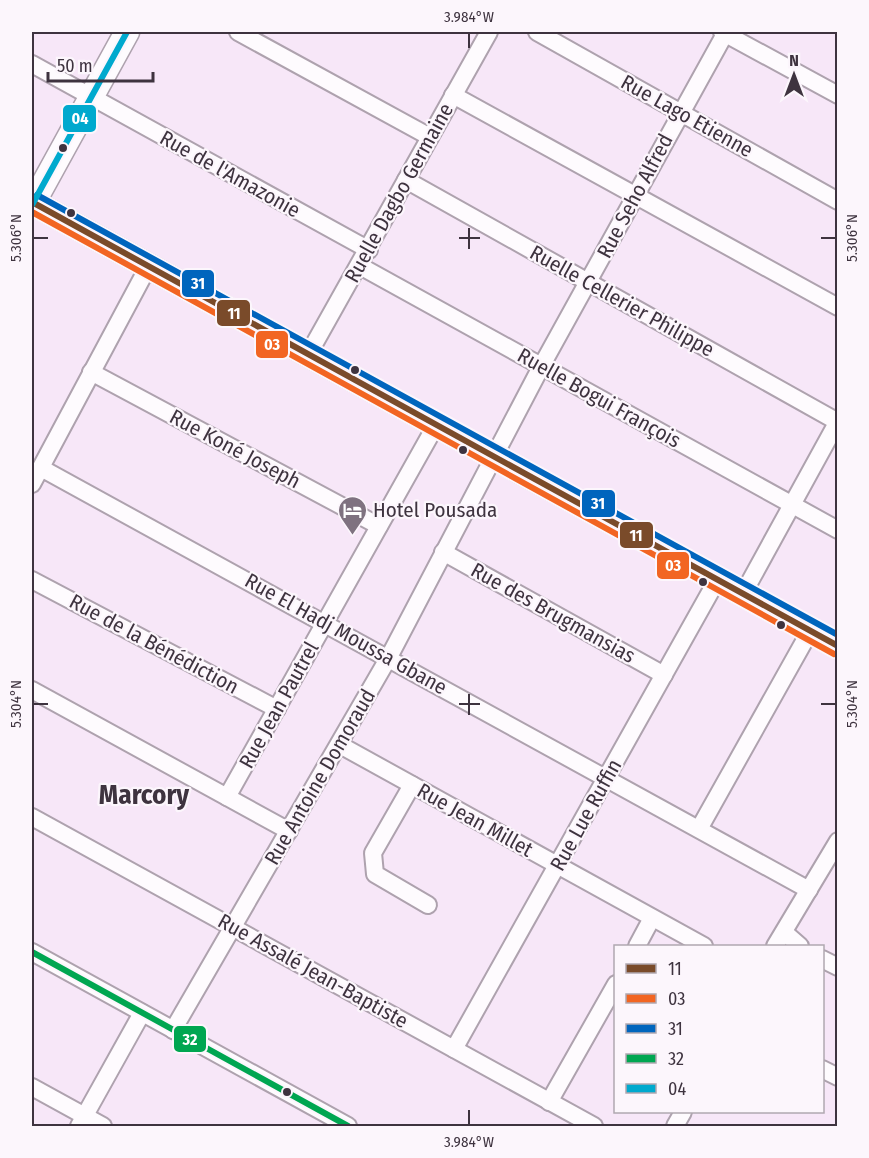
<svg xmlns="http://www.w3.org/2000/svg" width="869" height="1158" viewBox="0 0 869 1158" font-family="'Fira Sans Condensed',sans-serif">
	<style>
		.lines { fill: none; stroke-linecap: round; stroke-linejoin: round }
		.street-casing { stroke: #aea2ae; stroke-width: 20 }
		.secondary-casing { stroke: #aea2ae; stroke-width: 27 }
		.street { stroke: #fefbfe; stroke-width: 16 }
		.secondary { stroke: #fefbfe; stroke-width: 24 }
		.bus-1-casing { stroke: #fcf6fc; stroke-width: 10 }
		.bus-2-casing { stroke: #fcf6fc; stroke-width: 10 }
		.bus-3-casing { stroke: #fcf6fc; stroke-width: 10 }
		.bus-4-casing { stroke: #fcf6fc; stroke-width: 10 }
		.bus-5-casing { stroke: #fcf6fc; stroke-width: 10 }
		.bus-1 { stroke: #7a4b2a; stroke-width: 6 }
		.bus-2 { stroke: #f26522; stroke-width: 6 }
		.bus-3 { stroke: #0065bd; stroke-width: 6 }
		.bus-4 { stroke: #00a651; stroke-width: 6 }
		.bus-5 { stroke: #00a9ce; stroke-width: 6 }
		.ticks { fill: none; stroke: #3e333f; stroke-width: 2 }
		.bus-dot { fill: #3e333f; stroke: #fcf6fc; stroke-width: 2 }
		.labels { text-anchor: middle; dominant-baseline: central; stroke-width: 4.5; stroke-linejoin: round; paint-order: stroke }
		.street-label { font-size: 21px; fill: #3e333f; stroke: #fcf6fc }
		.poi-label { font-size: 21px; fill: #3e333f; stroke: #fcf6fc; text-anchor: start }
		.district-label { font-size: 27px; font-weight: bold; fill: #3e333f; stroke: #fcf6fc }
		.line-badge { stroke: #fcf6fc; stroke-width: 2 }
		.badge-label { font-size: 16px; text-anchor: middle; font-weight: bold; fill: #fff }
		.neatline { fill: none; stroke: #3e333f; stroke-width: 2 }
		.ticks-label { font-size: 15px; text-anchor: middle; fill: #3e333f }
	</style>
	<rect width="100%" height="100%" fill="#f7e7f8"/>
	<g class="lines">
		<defs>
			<g id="street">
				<path d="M238,32L430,137"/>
				<path d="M537,32L838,201"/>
				<path d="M722,32L838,95"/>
				<path d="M32,64L369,250"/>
				<path d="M453,95L838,307"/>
				<path d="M406,180L838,422"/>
				<path d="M360,266L838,530"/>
				<path d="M308,355L489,32"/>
				<path d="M91,372L379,526"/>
				<path d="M41,468L809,890"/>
				<path d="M32,484L148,267"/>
				<path d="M443,552L664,675"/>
				<path d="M32,580L277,709"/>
				<path d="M743,594L838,421"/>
				<path d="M32,690L289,831"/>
				<path d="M340,745L704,946"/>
				<path d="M412,785L373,853L375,874L428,905"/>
				<path d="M227,797L436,425"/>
				<path d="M32,817L594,1126"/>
				<path d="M699,829L810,631"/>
				<path d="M784,932L800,946"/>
				<path d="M637,946L652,918"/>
				<path d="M775,946L838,841"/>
				<path d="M32,952L348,1126"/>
				<path d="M822,959L838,967"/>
				<path d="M173,1030L389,657L542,365L726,32"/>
				<path d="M454,1049L717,580"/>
				<path d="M822,1069L838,1077"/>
				<path d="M32,1087L103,1126"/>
				<path d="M549,1102L616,984"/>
				<path d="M79,1126L142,1013"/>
				<path d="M675,1126L683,1112"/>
			</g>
			<g id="secondary">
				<path d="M32,202L838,646"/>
				<path d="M32,205L127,32"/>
			</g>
		</defs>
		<!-- street casing -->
		<use href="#street" class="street-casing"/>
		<!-- secondary casing -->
		<use href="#secondary" class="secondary-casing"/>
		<!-- street -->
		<use href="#street" class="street"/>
		<!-- secondary -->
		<use href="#secondary" class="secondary"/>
		<defs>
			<path id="bus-1" d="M32,202L838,646"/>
			<path id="bus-2" d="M32,212L834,654"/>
			<path id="bus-3" d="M37,195L838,635"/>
			<path id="bus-4" d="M32,952L348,1126"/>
			<path id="bus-5" d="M32,205L127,32"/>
		</defs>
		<!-- bus-1 casing -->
		<use href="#bus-1" class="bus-1-casing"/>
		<!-- bus-2 casing -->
		<use href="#bus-2" class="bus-2-casing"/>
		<!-- bus-3 casing -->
		<use href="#bus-3" class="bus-3-casing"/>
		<!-- bus-4 casing -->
		<use href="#bus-4" class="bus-4-casing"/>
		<!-- bus-5 casing -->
		<use href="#bus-5" class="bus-5-casing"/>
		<!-- bus-1 -->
		<use href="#bus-1" class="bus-1"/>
		<!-- bus-2 -->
		<use href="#bus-2" class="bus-2"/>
		<!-- bus-3 -->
		<use href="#bus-3" class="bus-3"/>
		<!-- bus-4 -->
		<use href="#bus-4" class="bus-4"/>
		<!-- bus-5 -->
		<use href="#bus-5" class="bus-5"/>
	</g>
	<!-- ticks -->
	<path class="ticks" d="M469,33V48M469,228V249M33,238H48M459,238H480M821,238H836M469,694V715M33,704H48M459,704H480M821,704H836M469,1110V1125"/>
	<!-- icons -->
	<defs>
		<symbol id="hotel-pin" viewBox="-11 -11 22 30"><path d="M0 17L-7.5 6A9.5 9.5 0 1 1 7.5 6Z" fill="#7f7280" stroke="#fcf6fc"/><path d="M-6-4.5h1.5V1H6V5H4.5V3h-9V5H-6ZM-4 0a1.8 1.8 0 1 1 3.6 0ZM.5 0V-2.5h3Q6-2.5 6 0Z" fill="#fff"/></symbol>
	</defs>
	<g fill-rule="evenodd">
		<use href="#hotel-pin" x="336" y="494" width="33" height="45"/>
	</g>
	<!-- markers -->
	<g class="bus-dot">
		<circle cx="63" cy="148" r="5"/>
		<circle cx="71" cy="213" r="5"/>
		<circle cx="355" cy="370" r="5"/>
		<circle cx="463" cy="450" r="5"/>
		<circle cx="703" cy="582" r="5"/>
		<circle cx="781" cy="625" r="5"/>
		<circle cx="287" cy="1092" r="5"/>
	</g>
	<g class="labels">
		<!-- street labels -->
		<g class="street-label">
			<text transform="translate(687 116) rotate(29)">Rue Lago Etienne</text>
			<text transform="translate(230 174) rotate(29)">Rue de l'Amazonie</text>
			<text transform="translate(399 193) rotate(-61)">Ruelle Dagbo Germaine</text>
			<text transform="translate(635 196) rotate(-62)">Rue Seho Alfred</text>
			<text transform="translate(622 301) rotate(29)">Ruelle Cellerier Philippe</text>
			<text transform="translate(599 398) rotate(29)">Ruelle Bogui François</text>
			<text transform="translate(235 449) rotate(28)">Rue Koné Joseph</text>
			<text transform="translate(553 613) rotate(29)">Rue des Brugmansias</text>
			<text transform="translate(346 634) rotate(29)">Rue El Hadj Moussa Gbane</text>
			<text transform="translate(154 644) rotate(28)">Rue de la Bénédiction</text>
			<text transform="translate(279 705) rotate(-61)">Rue Jean Pautrel</text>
			<text transform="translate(320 777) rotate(-60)">Rue Antoine Domoraud</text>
			<text transform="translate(586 815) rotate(-61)">Rue Lue Ruffin</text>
			<text transform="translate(475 820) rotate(29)">Rue Jean Millet</text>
			<text transform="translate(313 971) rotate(29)">Rue Assalé Jean-Baptiste</text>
		</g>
		<!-- poi labels -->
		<g class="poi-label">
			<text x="373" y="510">Hotel Pousada</text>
		</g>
		<!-- district labels -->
		<g class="district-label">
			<text x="144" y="795">Marcory</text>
		</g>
	</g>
	<g class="line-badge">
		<rect x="62" y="104" width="35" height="29" rx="6" fill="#00a9ce"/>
		<rect x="181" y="269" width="34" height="29" rx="6" fill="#0065bd"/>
		<rect x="216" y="299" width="35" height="28" rx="6" fill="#7a4b2a"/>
		<rect x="255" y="330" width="34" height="29" rx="6" fill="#f26522"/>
		<rect x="581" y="489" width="35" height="29" rx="6" fill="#0065bd"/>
		<rect x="619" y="521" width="35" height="28" rx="6" fill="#7a4b2a"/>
		<rect x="656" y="551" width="34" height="29" rx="6" fill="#f26522"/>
		<rect x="173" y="1025" width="34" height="28" rx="6" fill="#00a651"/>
	</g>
	<g class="badge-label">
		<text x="80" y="124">04</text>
		<text x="198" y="289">31</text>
		<text x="234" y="319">11</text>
		<text x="272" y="350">03</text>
		<text x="598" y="509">31</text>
		<text x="636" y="541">11</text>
		<text x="673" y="571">03</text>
		<text x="190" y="1045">32</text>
	</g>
	<!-- border -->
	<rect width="869" height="1158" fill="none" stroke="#fcf6fc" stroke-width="66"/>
	<!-- legend -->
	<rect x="614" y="945" width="210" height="168" fill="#fcf6fc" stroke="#b0a8b0" stroke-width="1.5"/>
	<rect x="626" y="964" width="30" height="9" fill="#7a4b2a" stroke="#b0a8b0" stroke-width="1.5"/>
	<text x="668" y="975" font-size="18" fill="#3e333f">11</text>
	<rect x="626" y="994" width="30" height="9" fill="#f26522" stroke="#b0a8b0" stroke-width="1.5"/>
	<text x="668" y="1005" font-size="18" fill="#3e333f">03</text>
	<rect x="626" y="1024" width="30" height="9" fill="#0065bd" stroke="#b0a8b0" stroke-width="1.5"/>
	<text x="668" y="1035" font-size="18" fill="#3e333f">31</text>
	<rect x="626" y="1054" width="30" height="9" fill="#00a651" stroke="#b0a8b0" stroke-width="1.5"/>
	<text x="668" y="1065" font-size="18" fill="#3e333f">32</text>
	<rect x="626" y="1084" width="30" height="9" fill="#00a9ce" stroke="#b0a8b0" stroke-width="1.5"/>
	<text x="668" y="1095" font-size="18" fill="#3e333f">04</text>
	<!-- north arrow -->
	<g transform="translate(794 75)" stroke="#fcf6fc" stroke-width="4.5" paint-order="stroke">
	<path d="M0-4.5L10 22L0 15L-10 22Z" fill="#3e333f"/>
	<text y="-9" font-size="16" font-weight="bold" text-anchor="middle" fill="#3e333f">N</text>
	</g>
	<!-- scale -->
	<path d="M48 72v9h105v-9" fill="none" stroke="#3e333f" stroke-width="3"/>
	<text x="57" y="72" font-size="18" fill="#3e333f" stroke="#fcf6fc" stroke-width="4.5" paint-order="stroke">50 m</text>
	<rect x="33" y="33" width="803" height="1092" class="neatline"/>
	<g class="ticks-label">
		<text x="469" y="22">3.984°W</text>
		<text transform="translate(16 238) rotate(-90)" y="5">5.306°N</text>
		<text transform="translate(852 238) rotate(-90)" y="5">5.306°N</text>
		<text transform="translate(16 704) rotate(-90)" y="5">5.304°N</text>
		<text transform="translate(852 704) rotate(-90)" y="5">5.304°N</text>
		<text x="469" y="1147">3.984°W</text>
	</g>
</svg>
